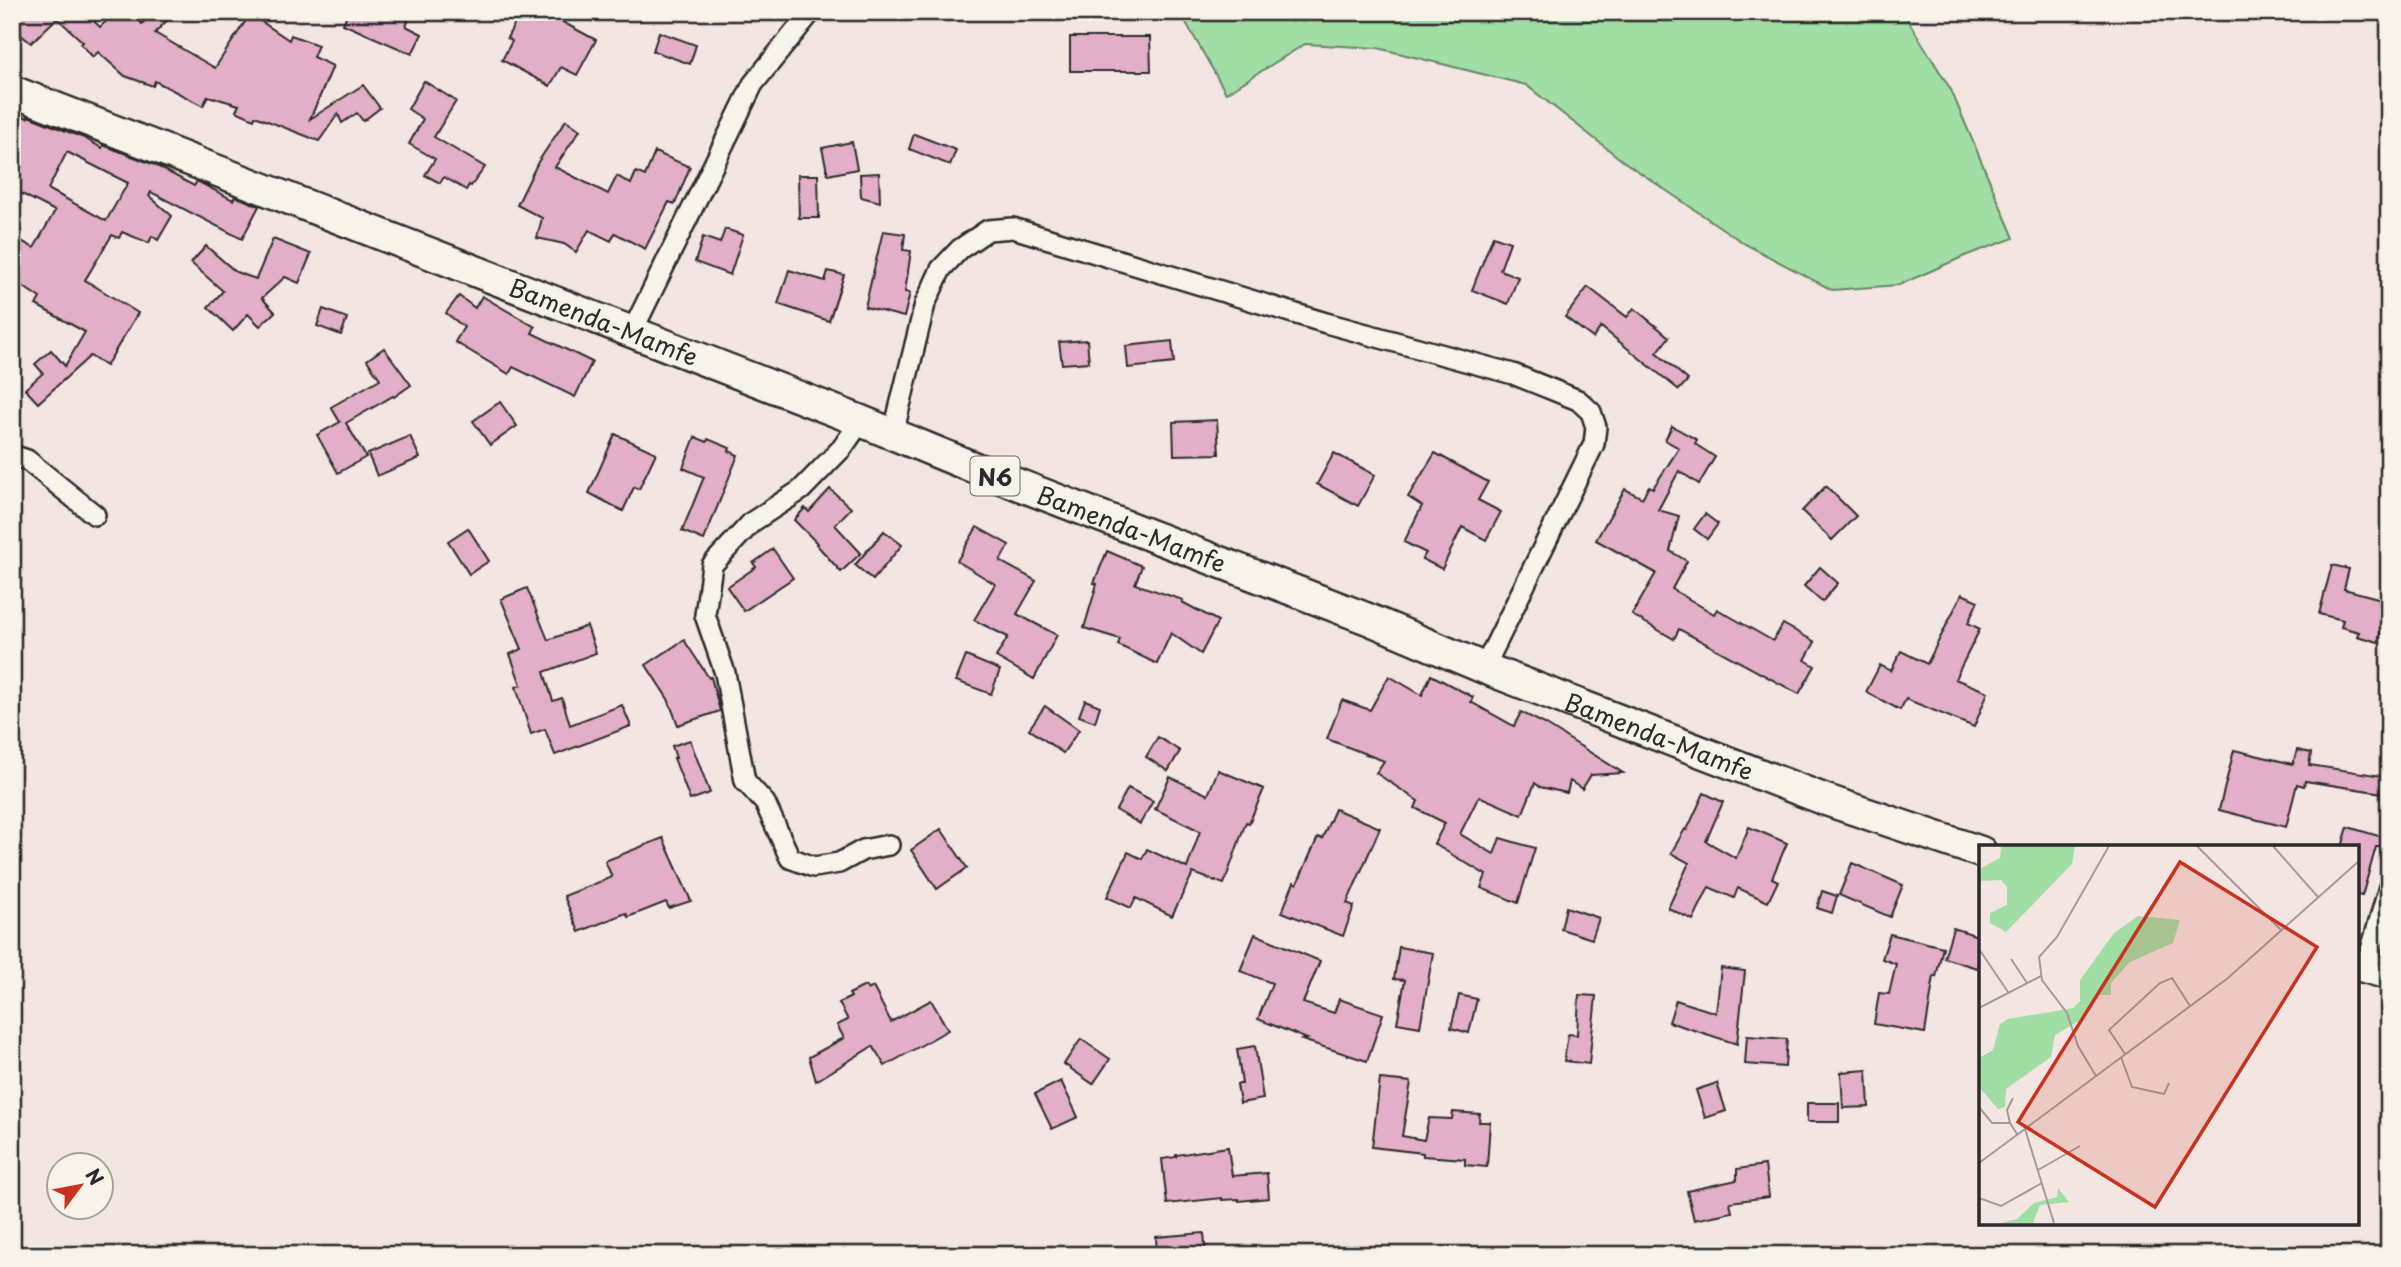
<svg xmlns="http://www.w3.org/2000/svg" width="2401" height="1267" viewBox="0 0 2401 1267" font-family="'Playpen Sans',sans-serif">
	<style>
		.green { fill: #a1dea5; stroke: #668468; stroke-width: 2 }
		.building { fill: #e3aec7; stroke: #2b2b2b; stroke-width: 2; fill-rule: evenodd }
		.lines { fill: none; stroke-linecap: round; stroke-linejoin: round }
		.minor-casing { stroke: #2b2b2b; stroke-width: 24 }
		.highway-casing { stroke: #2b2b2b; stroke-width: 35 }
		.minor { stroke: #f7f3e8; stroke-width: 19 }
		.highway { stroke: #f7f3e8; stroke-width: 30 }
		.labels { text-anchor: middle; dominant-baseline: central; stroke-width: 7; stroke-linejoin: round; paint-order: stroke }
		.shield { fill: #f7f3e8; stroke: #686764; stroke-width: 2 }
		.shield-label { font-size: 23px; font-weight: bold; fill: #2b2b2b }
		.street-label { font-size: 24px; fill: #2b2b2b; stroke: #f7f3e8 }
		.inset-road { fill: none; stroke: #a39b98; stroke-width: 2 }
		.view { fill: #c8321e; fill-opacity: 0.15; stroke: #c8321e; stroke-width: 3.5 }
		.inset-edge { fill: none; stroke: #2b2b2b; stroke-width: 3.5 }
	</style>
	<rect width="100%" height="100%" fill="#f3e5e1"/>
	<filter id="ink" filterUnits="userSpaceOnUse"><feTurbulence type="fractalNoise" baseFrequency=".0143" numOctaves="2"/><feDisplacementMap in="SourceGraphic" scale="14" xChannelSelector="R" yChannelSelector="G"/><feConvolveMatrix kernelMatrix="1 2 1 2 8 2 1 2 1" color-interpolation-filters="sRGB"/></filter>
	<g filter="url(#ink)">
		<!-- green -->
		<path class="green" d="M1180,12H1903L1951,90L2014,238L1967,255L1899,285L1832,290L1745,244L1623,161L1526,85L1378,48L1305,44L1226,93Z"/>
		<!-- building -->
		<g class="building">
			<path d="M12,12H84L100,27L116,12H132L142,24L153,12H175L155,33L215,68L250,14L289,40L291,35L318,45L313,57L333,66L310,119L363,85L380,108L363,121L357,113L342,123L338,114L319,141L255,116L254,119L236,111L239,105L208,96L203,106L155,81L153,86L125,76L98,52L93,57L81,44L83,42L57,18L31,43L21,35L12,43Z"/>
			<path d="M348,12H400L410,17L406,26L422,34L412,54L343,24Z"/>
			<path d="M521,12H544L596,40L577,75L561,67L550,86L502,60L512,41L507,38Z"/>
			<path d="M659,32L696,45L690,64L653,51Z"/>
			<path d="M1070,37H1150L1151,71H1070Z"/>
			<path d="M424,81L456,101L434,137L485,167L471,186L469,185L466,190L444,177L440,183L425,175L435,159L409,144L423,119L408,109Z"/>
			<path d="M12,110L27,118L28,116L84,138L102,148L103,145L155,165L194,186L197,181L233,200L235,196L259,206L242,239L151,192L149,196L172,216L158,240L152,236L149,243L122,232L119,238L112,235L85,280L138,313L106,366L90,356L38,403L25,389L43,373L35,364L51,350L65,366L85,332L36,305L40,298L12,279V236L34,248L55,211L12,189ZM67,152L128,183L106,221L48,189Z"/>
			<path d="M566,120L580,130L555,167L608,194L617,176L631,184L636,172L645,176L655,152L690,167L675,204L669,202L645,249L615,233L611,241L589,230L576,252L564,244L537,238L542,218L517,205L538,162Z"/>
			<path d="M914,134L956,150L950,165L909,149Z"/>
			<path d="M852,142L857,169L828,175L822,148Z"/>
			<path d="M879,173L880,202L861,197L860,174Z"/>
			<path d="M798,175H818L819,218H799Z"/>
			<path d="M725,229L743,235L730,275L695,262L703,237L720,243Z"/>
			<path d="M883,231L905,234L903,250L911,251L905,292L910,293L904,317L865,307Z"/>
			<path d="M1493,236L1510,242L1500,270L1518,277L1508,304L1472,290Z"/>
			<path d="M273,239L311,254L299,283L285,277L262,298L275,312L260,326L248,314L233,331L208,307L223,291L191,263L206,246L236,272L256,279Z"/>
			<path d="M789,270L825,281L828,271L844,275L829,321L778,304Z"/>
			<path d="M1588,287L1627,317L1634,308L1669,337L1657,353L1688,380L1679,390L1601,327L1593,338L1565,317Z"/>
			<path d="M459,296L475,308L482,296L535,327L532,333L592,362L575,397L513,367L509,374L455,342L464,327L446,313Z"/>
			<path d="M323,309L347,318L341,335L317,326Z"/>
			<path d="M1087,340L1089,362L1062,364L1059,342Z"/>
			<path d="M1172,341L1174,363L1128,368L1126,346Z"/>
			<path d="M384,348L411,385L394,397L393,396L346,423L366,457L338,473L317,435L340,422L331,407L380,379L367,360Z"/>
			<path d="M500,402L517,426L490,445L473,421Z"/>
			<path d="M1217,420L1219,454L1174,455L1173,422Z"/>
			<path d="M1672,426L1697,440L1695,444L1715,457L1699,484L1679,471L1658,510L1679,516L1670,551L1687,561L1672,589L1714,614L1717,609L1773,641L1783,624L1815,642L1805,660L1815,666L1799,694L1679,629L1674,639L1632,615L1656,573L1596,540L1625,489L1642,498L1649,486L1653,488L1679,448L1665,440Z"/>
			<path d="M615,434L656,453L639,489L634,487L623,511L589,493Z"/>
			<path d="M410,436L420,458L377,476L368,454Z"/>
			<path d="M695,437L707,442L708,439L730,448L729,451L738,455L704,540L682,531L704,477L683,468Z"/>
			<path d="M1334,453L1375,475L1358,506L1317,484Z"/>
			<path d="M1435,453L1488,482L1478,500L1501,512L1486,540L1462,527L1442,569L1422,559L1426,553L1404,542L1422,506L1408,497Z"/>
			<path d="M1826,486L1856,516L1832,540L1802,511Z"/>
			<path d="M830,489L851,508L835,525L861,553L841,572L816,544L817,543L794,520L805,508L809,512Z"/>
			<path d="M1705,514L1718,524L1707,539L1694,529Z"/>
			<path d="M977,527L1009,545L1000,561L1036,581L1017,614L1057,635L1034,679L996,657L1008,637L974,620L995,584L957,561Z"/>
			<path d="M468,528L489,561L469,574L448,541Z"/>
			<path d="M884,531L902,545L873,580L855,565Z"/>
			<path d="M773,549L793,578L744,611L727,587L756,567L753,563Z"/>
			<path d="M1107,551L1142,566L1135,584L1183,600L1182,602L1218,621L1201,654L1171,633L1157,664L1118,645L1120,639L1084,628L1097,584L1094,583Z"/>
			<path d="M2332,565L2349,569L2344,589L2389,601L2378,642L2357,636L2359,632L2341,627L2343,620L2319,614Z"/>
			<path d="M1820,567L1838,583L1822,602L1804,586Z"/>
			<path d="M527,588L548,640L587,626L596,653L544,672L553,701L562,698L570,725L622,705L631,726L555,755L545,729L531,734L516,687L521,685L510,654L522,649L501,599Z"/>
			<path d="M1962,594L1978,601L1968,623L1980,629L1955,679L1988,692L1974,727L1906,699L1900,710L1866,692L1880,665L1891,671L1901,651L1927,664Z"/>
			<path d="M684,640L709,678L711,677L720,711L678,725L668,699L646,665Z"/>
			<path d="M966,656L1000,670L991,694L956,681Z"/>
			<path d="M1431,675L1473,697L1471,702L1514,726L1521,712L1545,724L1623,773L1591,775L1582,789L1570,781L1567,793L1540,787L1535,783L1522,815L1479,796L1460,834L1494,854L1500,838L1535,848L1518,903L1481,888L1486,875L1434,844L1445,823L1415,808L1418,801L1376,773L1384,761L1327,739L1342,700L1370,710L1389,676L1422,695Z"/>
			<path d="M1085,700L1100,706L1095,722L1079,716Z"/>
			<path d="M1045,706L1079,730L1063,753L1029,729Z"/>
			<path d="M1158,737L1180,751L1168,771L1146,757Z"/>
			<path d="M690,740L710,793L690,800L674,758H676L672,746Z"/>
			<path d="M2234,750L2293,764L2297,750L2311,753L2309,765L2389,777V794L2305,781L2304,786L2297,784L2286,827L2219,810Z"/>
			<path d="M1218,770L1264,789L1249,823L1246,822L1224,884L1193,873L1172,916L1136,898L1131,908L1107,897L1128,852L1142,859L1147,849L1187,868L1200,831L1155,809L1170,777L1208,795Z"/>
			<path d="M1128,788L1153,801L1140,824L1116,810Z"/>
			<path d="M1704,793L1723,802L1706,841L1736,858L1749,827L1787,843L1772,878L1778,881L1768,902L1738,888L1734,898L1709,887L1693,920L1668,908L1689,863L1671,853L1685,829L1687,830Z"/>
			<path d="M1335,809L1380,828L1347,903L1354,906L1343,936L1282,912L1294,882L1297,884L1318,837L1322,839Z"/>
			<path d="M2348,827L2389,839V847H2376L2362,896L2357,895V847H2342Z"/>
			<path d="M941,829L967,868L937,889L911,850Z"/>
			<path d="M663,838L691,901L669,908L666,902L628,917L626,913L579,932L564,896L612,877L605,861Z"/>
			<path d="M1852,863L1903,885L1890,917L1839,895Z"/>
			<path d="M1822,891L1837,896L1832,913L1817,908Z"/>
			<path d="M1566,907L1599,918L1592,939L1561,929Z"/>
			<path d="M1953,928L1981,937V956L1977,968L1944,958Z"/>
			<path d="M1255,934L1320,961L1303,1003L1334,1013L1339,999L1383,1014L1367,1061L1302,1040L1307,1039L1258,1019L1272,983L1240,971Z"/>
			<path d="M1890,934L1943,947L1936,977L1934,976L1925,1033L1874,1024L1879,993L1889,994L1896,964L1882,959Z"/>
			<path d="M1399,947L1433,953L1420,1027L1397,1023L1405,980L1394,979Z"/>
			<path d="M1721,968L1745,971L1737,1044L1669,1022L1676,1000L1716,1013Z"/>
			<path d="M865,986L868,990L873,987L891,1022L931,1000L948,1030L885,1066L873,1046L816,1081L809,1057L844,1038L837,1025L848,1020L839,1003L851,997L849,994Z"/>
			<path d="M1459,995L1477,999L1469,1033L1451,1028Z"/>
			<path d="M1579,995L1596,996L1589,1064L1564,1061L1568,1034L1577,1035Z"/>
			<path d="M1747,1036L1787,1039L1785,1067L1745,1064Z"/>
			<path d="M1081,1039L1110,1059L1093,1084L1064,1064Z"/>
			<path d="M1255,1046L1263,1099L1240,1103L1237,1084H1242L1237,1049Z"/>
			<path d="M1867,1070L1869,1107L1843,1108L1841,1072Z"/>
			<path d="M1380,1079L1411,1082L1402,1136L1424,1140L1429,1118L1452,1119L1453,1112L1480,1114L1479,1122H1490L1487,1167L1465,1165V1159L1423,1156V1153L1372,1147Z"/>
			<path d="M1061,1081L1078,1117L1052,1129L1035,1094Z"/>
			<path d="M1717,1083L1726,1111L1705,1118L1696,1090Z"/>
			<rect x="1807" y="1103" width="32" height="19"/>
			<path d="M1228,1147L1232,1176L1267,1173L1269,1198L1239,1201V1199L1222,1200V1198L1167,1204L1162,1159L1176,1157V1155Z"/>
			<path d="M1765,1165L1769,1197L1730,1202L1732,1212L1694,1220L1687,1191L1737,1180V1169Z"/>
			<path d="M1204,1233L1206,1255H1157L1156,1237Z"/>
		</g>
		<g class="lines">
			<defs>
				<g id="minor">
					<path d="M632,332L753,84L811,12"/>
					<path d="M861,421L842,448L801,490L752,522L712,565L705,615L725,673L745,781L765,803L790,858L814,867L839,863L863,850L889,845"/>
					<path d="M893,434L925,304L941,269L960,249L988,230L1013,228L1326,323L1513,374L1578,400L1591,412L1596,427L1594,444L1484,668"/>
					<path d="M12,455L27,460L95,515"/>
					<path d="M2366,967L2389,887"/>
				</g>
				<g id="highway">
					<path id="s1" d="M12,91L861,421L975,468L1368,619L1484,668L1826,800L1981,852"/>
					<path d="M2357,965L2389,974"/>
				</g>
			</defs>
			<!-- minor casing -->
			<use href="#minor" class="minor-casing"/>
			<!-- highway casing -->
			<use href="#highway" class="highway-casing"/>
			<!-- minor -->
			<use href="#minor" class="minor"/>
			<!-- highway -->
			<use href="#highway" class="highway"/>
		</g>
	</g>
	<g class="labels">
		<!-- shield labels -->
		<rect class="shield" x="970.5" y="456.5" width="49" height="39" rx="5"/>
		<g class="shield-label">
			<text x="995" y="476">N6</text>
		</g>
		<!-- street labels -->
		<g class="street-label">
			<text stroke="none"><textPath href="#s1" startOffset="635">Bamenda-Mamfe</textPath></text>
			<text stroke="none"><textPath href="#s1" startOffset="1202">Bamenda-Mamfe</textPath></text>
			<text stroke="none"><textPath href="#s1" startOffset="1769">Bamenda-Mamfe</textPath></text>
		</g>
	</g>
	<!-- overview -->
	<g transform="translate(1979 845)">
		<rect width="380" height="380" fill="#f3e5e1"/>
		<path d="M22,1H96L93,19L27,87L11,78V68L28,60V42L22,35L0,36V24L21,13ZM159,71L201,75L194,98L151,117L132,138V150H118L103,174L76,190L72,212L27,244L26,262L19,264L0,242V213L14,205L21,179L29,174L94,163L101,156V135L135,88ZM79,343L90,357L61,360L54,378H22L38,374L55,358L78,352Z" fill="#a1dea5"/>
		<path class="inset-road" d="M218,1L303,86M294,1L339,52M0,104L29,147M32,114L48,138M0,163L62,131M146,209L130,185L181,138L193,133L211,161M142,212L153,242L185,249L190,238M117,231L99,201L88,168L63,135L60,112L78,92L130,1M0,262L13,278H31L38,289M31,278L28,265L34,253M46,284L75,378M0,318L249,133L380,16M59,325L101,301M0,353L22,361L63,338"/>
		<path class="view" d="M201,17L338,102L176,362L39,277Z"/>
		<rect width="380" height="380" class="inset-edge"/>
	</g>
	<!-- margin -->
	<rect width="2401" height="1267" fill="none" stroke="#f7f3e8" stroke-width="42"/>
	<rect x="21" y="21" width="2359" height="1225" fill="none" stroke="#2b2b2b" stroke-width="2.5" filter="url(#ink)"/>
	<!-- north arrow -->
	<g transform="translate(80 1186) rotate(58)"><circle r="33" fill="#f7f3e8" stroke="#a5a39c" stroke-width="2"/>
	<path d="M0-5L12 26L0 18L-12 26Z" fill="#c8321e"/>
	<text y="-10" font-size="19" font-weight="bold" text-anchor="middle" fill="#2b2b2b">N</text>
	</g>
</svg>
